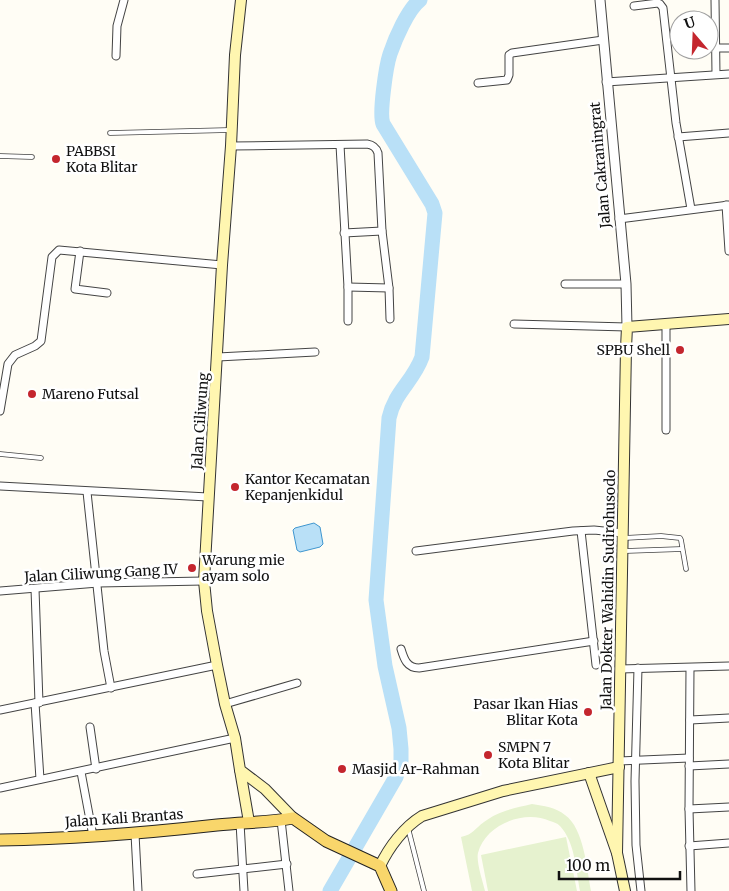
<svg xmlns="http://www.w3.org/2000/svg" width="729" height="891" viewBox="0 0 729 891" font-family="Merriweather,serif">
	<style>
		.pitch { fill: #e6f2cf }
		.water { fill: #b9e0f7; stroke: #3f96cf }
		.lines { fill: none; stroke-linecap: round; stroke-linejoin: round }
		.river { stroke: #b9e0f7; stroke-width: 15 }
		.service-casing { stroke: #444; stroke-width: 5.5 }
		.minor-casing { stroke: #444; stroke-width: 9 }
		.tertiary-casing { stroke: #444; stroke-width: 11 }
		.secondary-casing { stroke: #333; stroke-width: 12 }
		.primary-casing { stroke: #222; stroke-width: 13 }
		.service { stroke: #fff; stroke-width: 4 }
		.minor { stroke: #fff; stroke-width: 7 }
		.tertiary { stroke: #fff; stroke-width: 9 }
		.secondary { stroke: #fff6b0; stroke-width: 10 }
		.primary { stroke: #f9d66b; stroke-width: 11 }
		.poi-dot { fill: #c4262e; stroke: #fff; stroke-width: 2 }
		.labels { text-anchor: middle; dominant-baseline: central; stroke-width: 5; stroke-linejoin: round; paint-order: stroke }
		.poi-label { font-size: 14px; fill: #111; stroke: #fff; text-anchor: start }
		.street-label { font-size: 14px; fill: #111; stroke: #fff }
	</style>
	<rect width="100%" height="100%" fill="#fffdf5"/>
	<!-- pitch -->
	<g class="pitch">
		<path d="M532,804C544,806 555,807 565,815C584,828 587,870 591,891H580C576,870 575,842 560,826C557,823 553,822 550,821C524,809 485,825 478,853C476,862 483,882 485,891H472L461,837C474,834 474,829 484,822C498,811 515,808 532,804Z"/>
		<path d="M566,837L577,891H488L481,855Z"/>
	</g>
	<!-- water -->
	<path class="water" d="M314,523L320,527L323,544L320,547L300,552L297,550L293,530L295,528Z"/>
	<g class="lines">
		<!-- river -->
		<path class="river" d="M330,891L396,777L401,761V749L399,728L385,666L376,600L389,418C395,391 413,382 422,357L435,213L432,204L383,124C379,114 386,66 390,54C395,39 408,9 420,0"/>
		<defs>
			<g id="service">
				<path d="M110,133L230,130"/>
				<path d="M0,156L32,157"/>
				<path d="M0,454L41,458"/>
				<path d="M624,538L661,536L680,538L681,540L686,569"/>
				<path d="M625,551L682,549"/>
				<path d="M408,828L424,891"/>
			</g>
			<g id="minor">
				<path d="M715,0L716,74"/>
				<path d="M634,6L658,3L660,4L663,8L676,123L691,209"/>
				<path d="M715,48H729"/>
				<path d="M116,56L117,26L124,0"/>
				<path d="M606,82L729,74"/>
				<path d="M478,83L507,80L509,75V55L512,53L603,40"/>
				<path d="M678,137L729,133"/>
				<path d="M340,145L348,287V321"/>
				<path d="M231,146L367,144C373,145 376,147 378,153L382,231L389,288L390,319"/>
				<path d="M726,205L729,251"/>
				<path d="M619,219L729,205"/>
				<path d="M344,233L382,231"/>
				<path d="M80,251L75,289L107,293"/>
				<path d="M565,284H626"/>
				<path d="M348,287L389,288"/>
				<path d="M514,324L627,327"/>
				<path d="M666,324V430"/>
				<path d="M218,357L315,352"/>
				<path d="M0,411L8,364L15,355L35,346L41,341L52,257L59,250L222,265"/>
				<path d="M0,486L208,497"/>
				<path d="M87,492L104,651L111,688"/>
				<path d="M581,531L596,665"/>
				<path d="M416,551L573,531L594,530L623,533"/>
				<path d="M35,589L39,703"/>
				<path d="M0,591L98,583L204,581"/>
				<path d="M401,649C404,659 407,668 419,668L594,641"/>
				<path d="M638,668L635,781L636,845L641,891"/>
				<path d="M690,668L689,809L691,891"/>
				<path d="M620,669L729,666"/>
				<path d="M35,703L40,779"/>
				<path d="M225,704L297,683"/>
				<path d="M0,710L217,665"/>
				<path d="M690,720L729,718"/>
				<path d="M90,727L96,769"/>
				<path d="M619,761L689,758"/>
				<path d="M689,766L729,764"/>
				<path d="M81,772L93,836"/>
				<path d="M0,788L235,738"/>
				<path d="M689,809L729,807"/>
				<path d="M281,820L289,891"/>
				<path d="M240,823L244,891"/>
				<path d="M135,834L138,891"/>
				<path d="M689,846L729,843"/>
				<path d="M197,874L287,864"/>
			</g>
			<path id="tertiary" d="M600,0L626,284L627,327"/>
			<g id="secondary">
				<path d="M241,0L235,55L231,146L222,265L204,581L207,611L217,665L225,704L235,738L240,770L265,789L293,818"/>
				<path d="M240,770L249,822"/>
				<path d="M589,773L617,853L625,891"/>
				<path d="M617,853L626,348L627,327L729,319"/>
				<path d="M380,866C389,847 404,827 422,816L503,791L619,767"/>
			</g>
			<path id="primary" d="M0,840C73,839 145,833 217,825C242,822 269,823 293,818L326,841L380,866L391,891"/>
		</defs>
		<!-- service casing -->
		<use href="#service" class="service-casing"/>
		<!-- minor casing -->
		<use href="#minor" class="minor-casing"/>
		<!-- tertiary casing -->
		<use href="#tertiary" class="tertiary-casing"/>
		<!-- secondary casing -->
		<use href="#secondary" class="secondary-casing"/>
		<!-- primary casing -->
		<use href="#primary" class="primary-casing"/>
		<!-- service -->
		<use href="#service" class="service"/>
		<!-- minor -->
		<use href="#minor" class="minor"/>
		<!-- tertiary -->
		<use href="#tertiary" class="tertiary"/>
		<!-- secondary -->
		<use href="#secondary" class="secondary"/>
		<!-- primary -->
		<use href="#primary" class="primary"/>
	</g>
	<!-- markers -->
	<g class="poi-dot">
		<circle cx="56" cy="159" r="5"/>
		<circle cx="680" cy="350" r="5"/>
		<circle cx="32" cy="394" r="5"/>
		<circle cx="235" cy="487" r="5"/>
		<circle cx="192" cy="568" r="5"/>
		<circle cx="588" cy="712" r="5"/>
		<circle cx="488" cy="755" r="5"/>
		<circle cx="342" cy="769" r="5"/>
	</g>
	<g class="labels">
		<!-- poi labels -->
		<g class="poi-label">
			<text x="66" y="151">PABBSI<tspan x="66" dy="16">Kota Blitar</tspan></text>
			<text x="670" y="350" text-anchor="end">SPBU Shell</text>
			<text x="42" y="394">Mareno Futsal</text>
			<text x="245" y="479">Kantor Kecamatan<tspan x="245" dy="16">Kepanjenkidul</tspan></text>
			<text x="202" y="560">Warung mie<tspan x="202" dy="16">ayam solo</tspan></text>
			<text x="578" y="704" text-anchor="end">Pasar Ikan Hias<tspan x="578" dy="16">Blitar Kota</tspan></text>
			<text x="498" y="747">SMPN 7<tspan x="498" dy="16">Kota Blitar</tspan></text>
			<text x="352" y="769">Masjid Ar-Rahman</text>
		</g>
		<!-- street labels -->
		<g class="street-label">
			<text transform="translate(600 165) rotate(-95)">Jalan Cakraningrat</text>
			<text transform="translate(200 421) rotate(-86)">Jalan Ciliwung</text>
			<text transform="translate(101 573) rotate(-3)">Jalan Ciliwung Gang IV</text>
			<text transform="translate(608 590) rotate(-89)">Jalan Dokter Wahidin Sudirohusodo</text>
			<text transform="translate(124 818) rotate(-4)">Jalan Kali Brantas</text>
		</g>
	</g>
	<!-- north arrow -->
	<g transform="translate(694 35) rotate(341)"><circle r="24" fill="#ffffff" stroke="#a0a0a0"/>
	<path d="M0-4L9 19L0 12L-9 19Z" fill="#c4262e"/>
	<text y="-8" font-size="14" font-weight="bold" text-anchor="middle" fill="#111111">U</text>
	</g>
	<!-- scale -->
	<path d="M559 871v8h121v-8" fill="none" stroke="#111111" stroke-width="2.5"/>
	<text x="566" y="871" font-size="15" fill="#111111" stroke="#ffffff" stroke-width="4" paint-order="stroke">100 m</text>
</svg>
